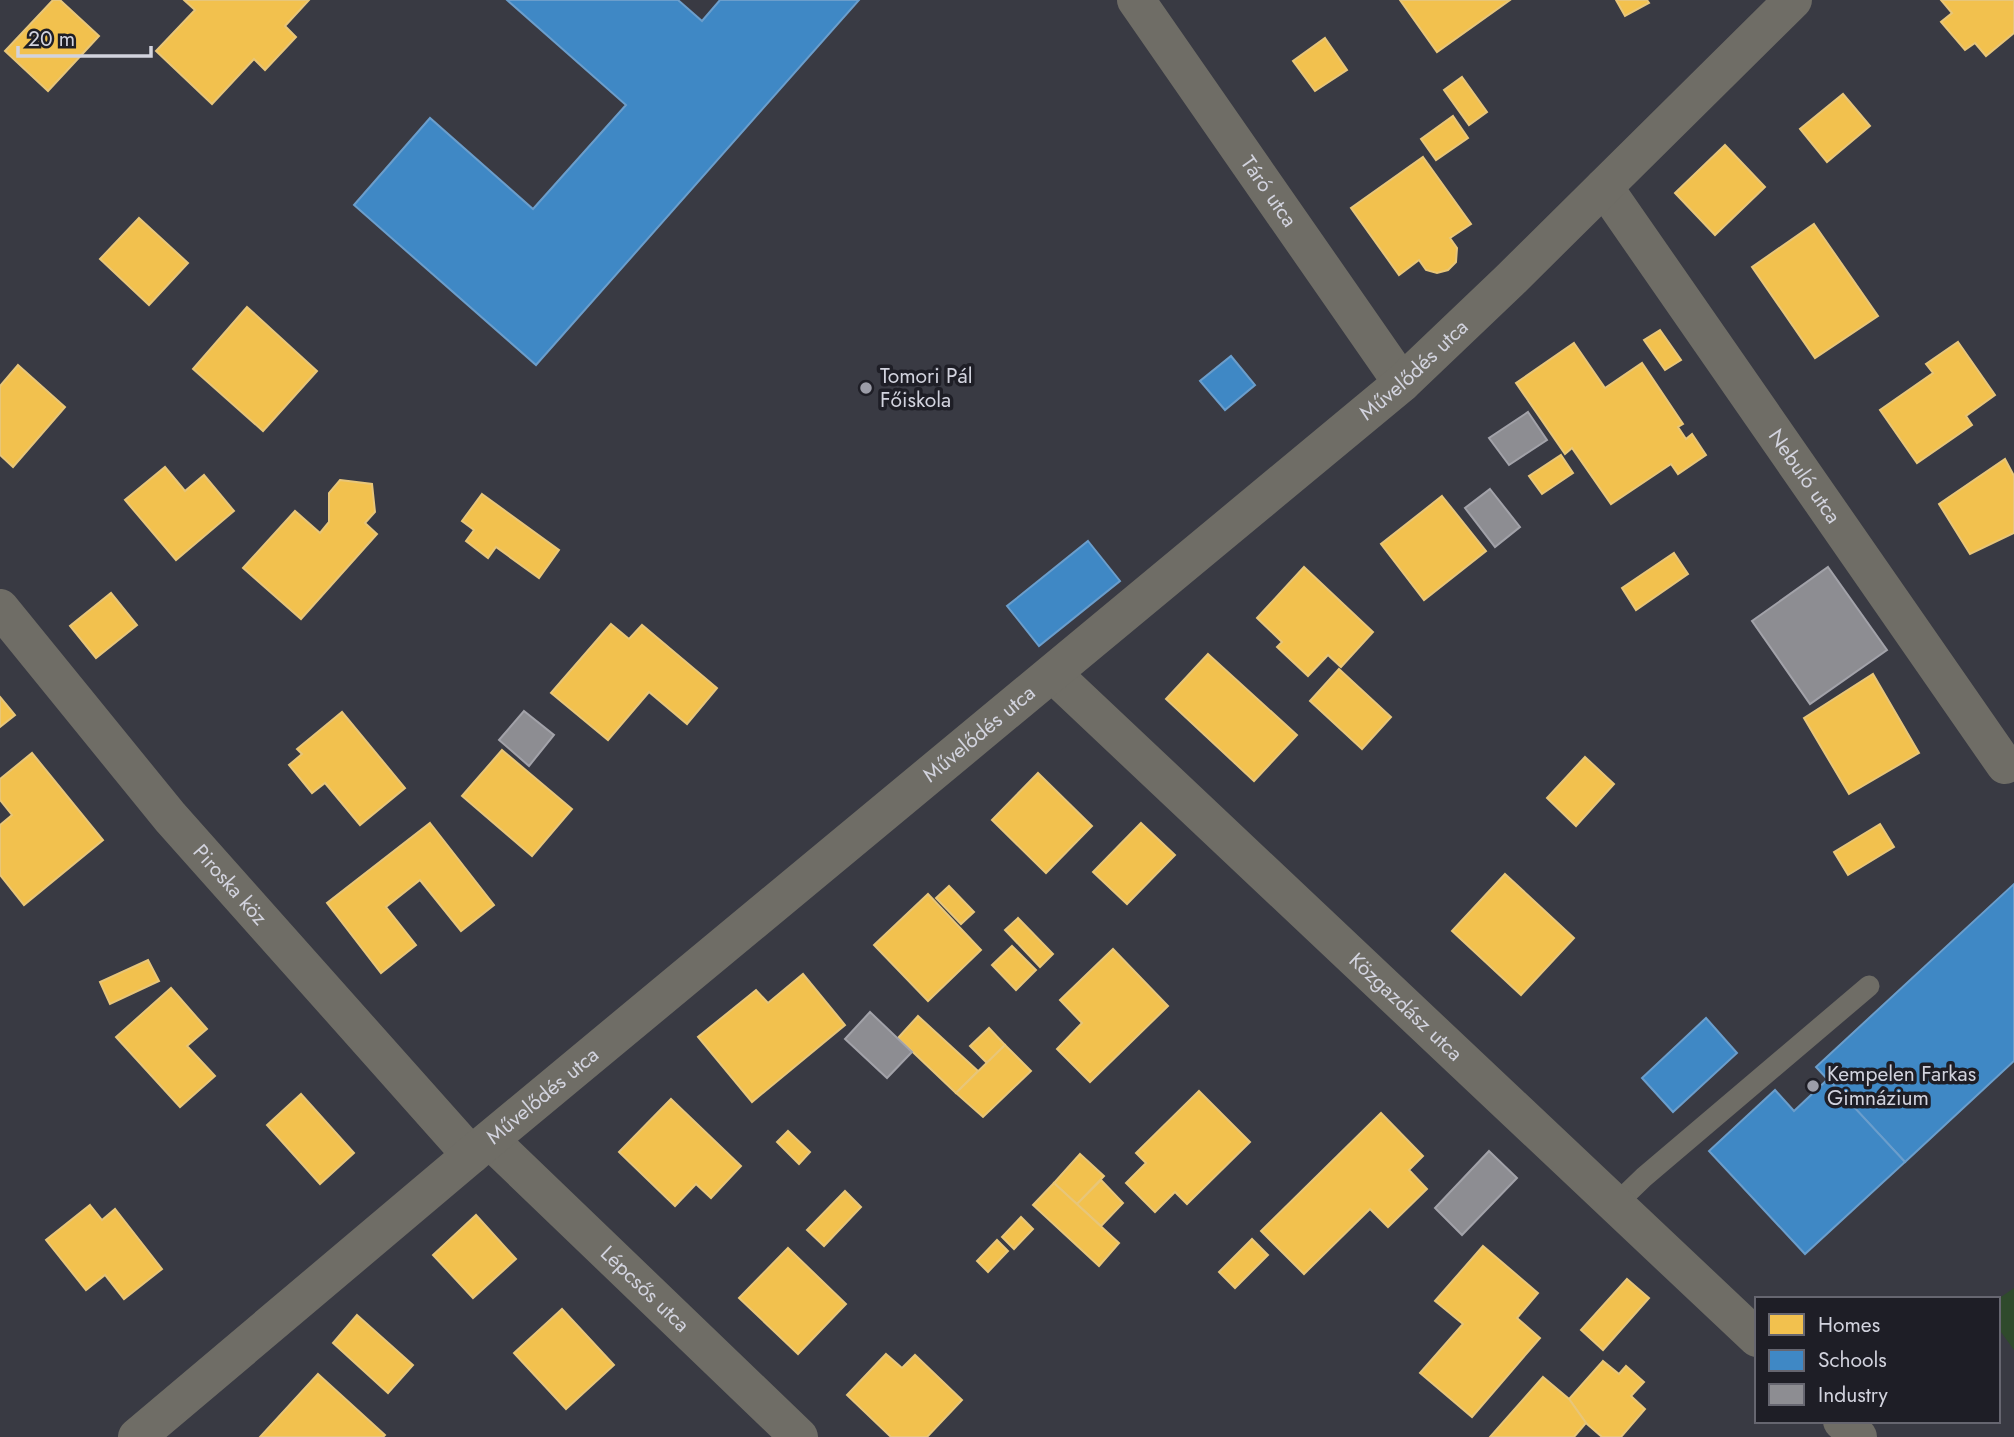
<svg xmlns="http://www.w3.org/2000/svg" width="2014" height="1437" viewBox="0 0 2014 1437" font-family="Jost,sans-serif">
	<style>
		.green { fill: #2f4a2c }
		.homes { fill: #f2c14e; stroke: #e8c679; stroke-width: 2 }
		.schools { fill: #3f88c5; stroke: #6b9ecc; stroke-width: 2 }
		.industry { fill: #8d8d92; stroke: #a2a2a9; stroke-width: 2 }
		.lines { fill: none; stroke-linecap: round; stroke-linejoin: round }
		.service { stroke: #6f6d66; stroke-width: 21 }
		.minor { stroke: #6f6d66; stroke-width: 38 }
		.poi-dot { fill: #9c9da8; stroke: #1e1e26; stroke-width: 2.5 }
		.labels { text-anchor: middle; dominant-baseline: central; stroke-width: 7; stroke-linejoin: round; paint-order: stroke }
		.street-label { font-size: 21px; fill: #d2d3de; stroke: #1e1e26 }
		.poi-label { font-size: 21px; fill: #d2d3de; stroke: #1e1e26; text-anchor: start }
	</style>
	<rect width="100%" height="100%" fill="#393a43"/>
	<!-- green -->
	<path class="green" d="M2014,1288V1350L1998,1328V1299Z"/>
	<!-- homes -->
	<g class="homes">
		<path d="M53,0H60L99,36L48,91L5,51Z"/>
		<path d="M184,0H309L285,26L296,37L265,70L254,59L212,104L156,51L195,10Z"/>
		<path d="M1400,0H1510L1437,52Z"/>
		<path d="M1616,0H1647L1649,3L1625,16Z"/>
		<path d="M1941,0H2014V33L1986,56L1975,43L1965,50L1941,22L1952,13Z"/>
		<path d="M1325,38L1347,70L1315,91L1293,61Z"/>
		<path d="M1462,77L1487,112L1469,125L1444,90Z"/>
		<path d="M1843,94L1870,126L1827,162L1800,129Z"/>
		<path d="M1453,116L1468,138L1436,160L1421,139Z"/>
		<path d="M1725,145L1765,187L1715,235L1675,193Z"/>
		<path d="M1423,157L1471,224L1450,238L1457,248L1456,262L1448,270L1437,273L1426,270L1419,260L1399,275L1351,208Z"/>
		<path d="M139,218L188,263L149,305L100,259Z"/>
		<path d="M1814,224L1878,316L1815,358L1752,267Z"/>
		<path d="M247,307L317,371L263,431L193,369Z"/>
		<path d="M1660,330L1681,360L1665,370L1644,340Z"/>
		<path d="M1958,342L1995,395L1966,416L1972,425L1917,463L1880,410L1933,373L1926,364Z"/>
		<path d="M1574,343L1605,388L1642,363L1683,424L1678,427L1686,439L1692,434L1706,455L1678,474L1671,464L1611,504L1572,448L1565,454L1516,383Z"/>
		<path d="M18,365L65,407L13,467L0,455V386Z"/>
		<path d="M1561,455L1573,473L1542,494L1529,476Z"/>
		<path d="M2005,459L2014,476V533L1970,554L1939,504Z"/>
		<path d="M165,467L185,491L204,475L234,511L176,560L125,500Z"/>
		<path d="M340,480L372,484L375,512L365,523L377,534L301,619L243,568L295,511L320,533L329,522V493Z"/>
		<path d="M482,494L559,550L539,578L496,547L488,558L466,541L474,530L462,521Z"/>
		<path d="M1442,496L1486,551L1424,600L1381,544Z"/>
		<path d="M1674,553L1688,574L1636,610L1622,588Z"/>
		<path d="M1304,567L1373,632L1341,667L1328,655L1308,676L1277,647L1282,642L1257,618Z"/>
		<path d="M111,593L137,625L96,658L70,626Z"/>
		<path d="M611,624L629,639L642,625L717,688L687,724L649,692L608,740L551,693Z"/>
		<path d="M1208,654L1297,735L1254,781L1166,699Z"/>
		<path d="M1339,669L1391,717L1362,749L1310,701Z"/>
		<path d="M1873,674L1919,753L1849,794L1804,718Z"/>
		<path d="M0,697L15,715L0,727Z"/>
		<path d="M342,712L405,788L360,825L325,783L312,793L289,765L302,754L297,749Z"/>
		<path d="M502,750L572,809L532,856L462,796Z"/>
		<path d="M32,753L103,840L24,905L0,875V825L12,815L0,800V779Z"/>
		<path d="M1585,757L1614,784L1576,826L1547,798Z"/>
		<path d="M1038,773L1092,826L1046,873L992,820Z"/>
		<path d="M430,823L494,905L461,931L420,880L386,907L416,945L381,973L327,903Z"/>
		<path d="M1141,823L1175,855L1127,904L1093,872Z"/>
		<path d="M1880,824L1894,847L1848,875L1834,852Z"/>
		<path d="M1505,874L1574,938L1521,995L1452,931Z"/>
		<path d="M949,886L974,912L961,924L936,898Z"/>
		<path d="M928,894L981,950L928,1001L874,945Z"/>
		<path d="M1018,918L1053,954L1040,967L1005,930Z"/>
		<path d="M1012,946L1036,970L1016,990L992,965Z"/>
		<path d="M1113,949L1168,1006L1090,1082L1057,1049L1082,1023L1060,1000Z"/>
		<path d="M148,960L159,981L110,1004L100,982Z"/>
		<path d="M803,974L845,1025L752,1102L698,1037L756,990L768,1003Z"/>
		<path d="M171,988L207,1029L187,1046L215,1076L180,1107L116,1037Z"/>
		<path d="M918,1016L978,1071L956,1093L898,1038Z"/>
		<path d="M989,1028L1005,1045L987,1063L970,1046Z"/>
		<path d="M1005,1045L1031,1071L983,1117L956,1093Z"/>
		<path d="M1199,1091L1250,1142L1187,1204L1175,1192L1155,1212L1126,1183L1146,1163L1136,1153Z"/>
		<path d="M301,1094L354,1153L320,1184L267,1125Z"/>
		<path d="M671,1099L741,1166L711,1198L696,1184L675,1206L619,1152Z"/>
		<path d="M1381,1113L1423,1156L1409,1170L1427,1189L1388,1227L1370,1209L1304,1274L1261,1231Z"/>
		<path d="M788,1131L810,1152L799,1164L777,1142Z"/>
		<path d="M1080,1154L1104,1176L1077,1204L1054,1183Z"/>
		<path d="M1101,1180L1123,1203L1101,1226L1077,1204Z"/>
		<path d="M1054,1183L1119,1243L1099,1266L1033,1205Z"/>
		<path d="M845,1191L861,1207L824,1246L807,1230Z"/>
		<path d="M90,1205L102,1220L115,1209L162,1269L124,1299L105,1275L86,1290L46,1240Z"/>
		<path d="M476,1215L516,1259L473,1298L433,1255Z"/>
		<path d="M1021,1217L1033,1229L1014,1249L1002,1237Z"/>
		<path d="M1252,1239L1268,1255L1235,1288L1219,1272Z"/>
		<path d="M997,1240L1008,1251L988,1272L977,1261Z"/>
		<path d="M1483,1246L1538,1293L1517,1318L1540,1338L1472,1417L1420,1373L1463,1324L1435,1301Z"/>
		<path d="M788,1248L846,1304L798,1354L739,1298Z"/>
		<path d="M1627,1279L1649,1298L1603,1350L1581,1330Z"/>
		<path d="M562,1309L614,1365L566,1409L514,1353Z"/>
		<path d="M357,1315L413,1365L388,1393L333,1343Z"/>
		<path d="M886,1354L902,1368L915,1355L962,1400L927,1437H891L847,1395Z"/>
		<path d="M1603,1361L1619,1374L1626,1366L1644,1382L1631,1396L1645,1409L1621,1437H1602L1586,1423L1569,1399Z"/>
		<path d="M318,1374L385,1435L383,1437H260Z"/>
		<path d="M1543,1377L1569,1399L1586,1423L1574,1437H1490Z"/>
	</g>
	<!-- schools -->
	<g class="schools">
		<path d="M507,0H678L702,21L720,0H859L536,365L354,205L430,118L533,209L626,105Z"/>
		<path d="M1231,356L1255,385L1225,410L1200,381Z"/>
		<path d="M1088,541L1120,581L1039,646L1007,606Z"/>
		<path d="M2014,884V1061L1905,1162L1816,1067Z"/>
		<path d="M1706,1018L1737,1053L1673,1112L1642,1078Z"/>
		<path d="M1828,1079L1905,1162L1805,1254L1709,1151L1775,1090L1794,1111Z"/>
	</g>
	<!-- industry -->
	<g class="industry">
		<path d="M1528,412L1547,440L1509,465L1489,438Z"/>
		<path d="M1490,489L1520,527L1495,547L1465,508Z"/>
		<path d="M1828,567L1887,650L1810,704L1752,621Z"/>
		<path d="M524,711L554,735L529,766L499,740Z"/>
		<path d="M870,1012L912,1052L887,1078L845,1039Z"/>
		<path d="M1489,1151L1517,1178L1462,1235L1435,1208Z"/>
	</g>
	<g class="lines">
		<!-- service -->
		<path class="service" d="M1615,1205L1644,1177L1869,986"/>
		<!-- minor -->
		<g class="minor">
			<path id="s1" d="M1136,0L1402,383"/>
			<path id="s2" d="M1604,187L2005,765"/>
			<path id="s3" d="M0,608L170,817L471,1155"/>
			<path id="s4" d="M1053,674L1757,1338"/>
			<path id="s5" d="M490,1140L799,1437"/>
			<path d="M1842,1421L1858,1437"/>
			<path id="s6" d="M137,1437L471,1155L1402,383L1509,281L1793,0"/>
		</g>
	</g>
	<!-- markers -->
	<g class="poi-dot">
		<circle cx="866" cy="388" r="7"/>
		<circle cx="1813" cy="1086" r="7"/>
	</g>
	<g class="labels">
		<!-- street labels -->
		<g class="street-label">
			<text stroke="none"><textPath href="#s1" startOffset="233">Táró utca</textPath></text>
			<text stroke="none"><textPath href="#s6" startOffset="1664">Művelődés utca</textPath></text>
			<text stroke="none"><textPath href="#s2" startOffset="352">Nebuló utca</textPath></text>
			<text stroke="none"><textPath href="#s6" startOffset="1097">Művelődés utca</textPath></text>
			<text stroke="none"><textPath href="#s3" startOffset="360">Piroska köz</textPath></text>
			<text stroke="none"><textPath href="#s4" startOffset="485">Közgazdász utca</textPath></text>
			<text stroke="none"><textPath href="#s6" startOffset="530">Művelődés utca</textPath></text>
			<text stroke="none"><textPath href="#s5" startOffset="215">Lépcsős utca</textPath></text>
		</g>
		<!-- poi labels -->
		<g class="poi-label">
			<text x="880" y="376">Tomori Pál<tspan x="880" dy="24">Főiskola</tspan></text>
			<text x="1827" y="1074">Kempelen Farkas<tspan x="1827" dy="24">Gimnázium</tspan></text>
		</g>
	</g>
	<!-- legend -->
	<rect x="1755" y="1297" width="245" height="126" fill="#1e1e26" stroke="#666670" stroke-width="2"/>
	<rect x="1769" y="1314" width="35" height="21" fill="#f2c14e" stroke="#666670" stroke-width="2"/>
	<text x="1818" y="1332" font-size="21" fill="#d2d3de">Homes</text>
	<rect x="1769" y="1350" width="35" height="21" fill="#3f88c5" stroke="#666670" stroke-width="2"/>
	<text x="1818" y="1367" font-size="21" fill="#d2d3de">Schools</text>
	<rect x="1769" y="1384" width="35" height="21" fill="#8d8d92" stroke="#666670" stroke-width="2"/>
	<text x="1818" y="1402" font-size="21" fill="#d2d3de">Industry</text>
	<!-- scale -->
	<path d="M18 46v10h133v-10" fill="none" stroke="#d2d3de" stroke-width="3.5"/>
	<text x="28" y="46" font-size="21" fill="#d2d3de" stroke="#1e1e26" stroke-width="5" paint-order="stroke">20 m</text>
</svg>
